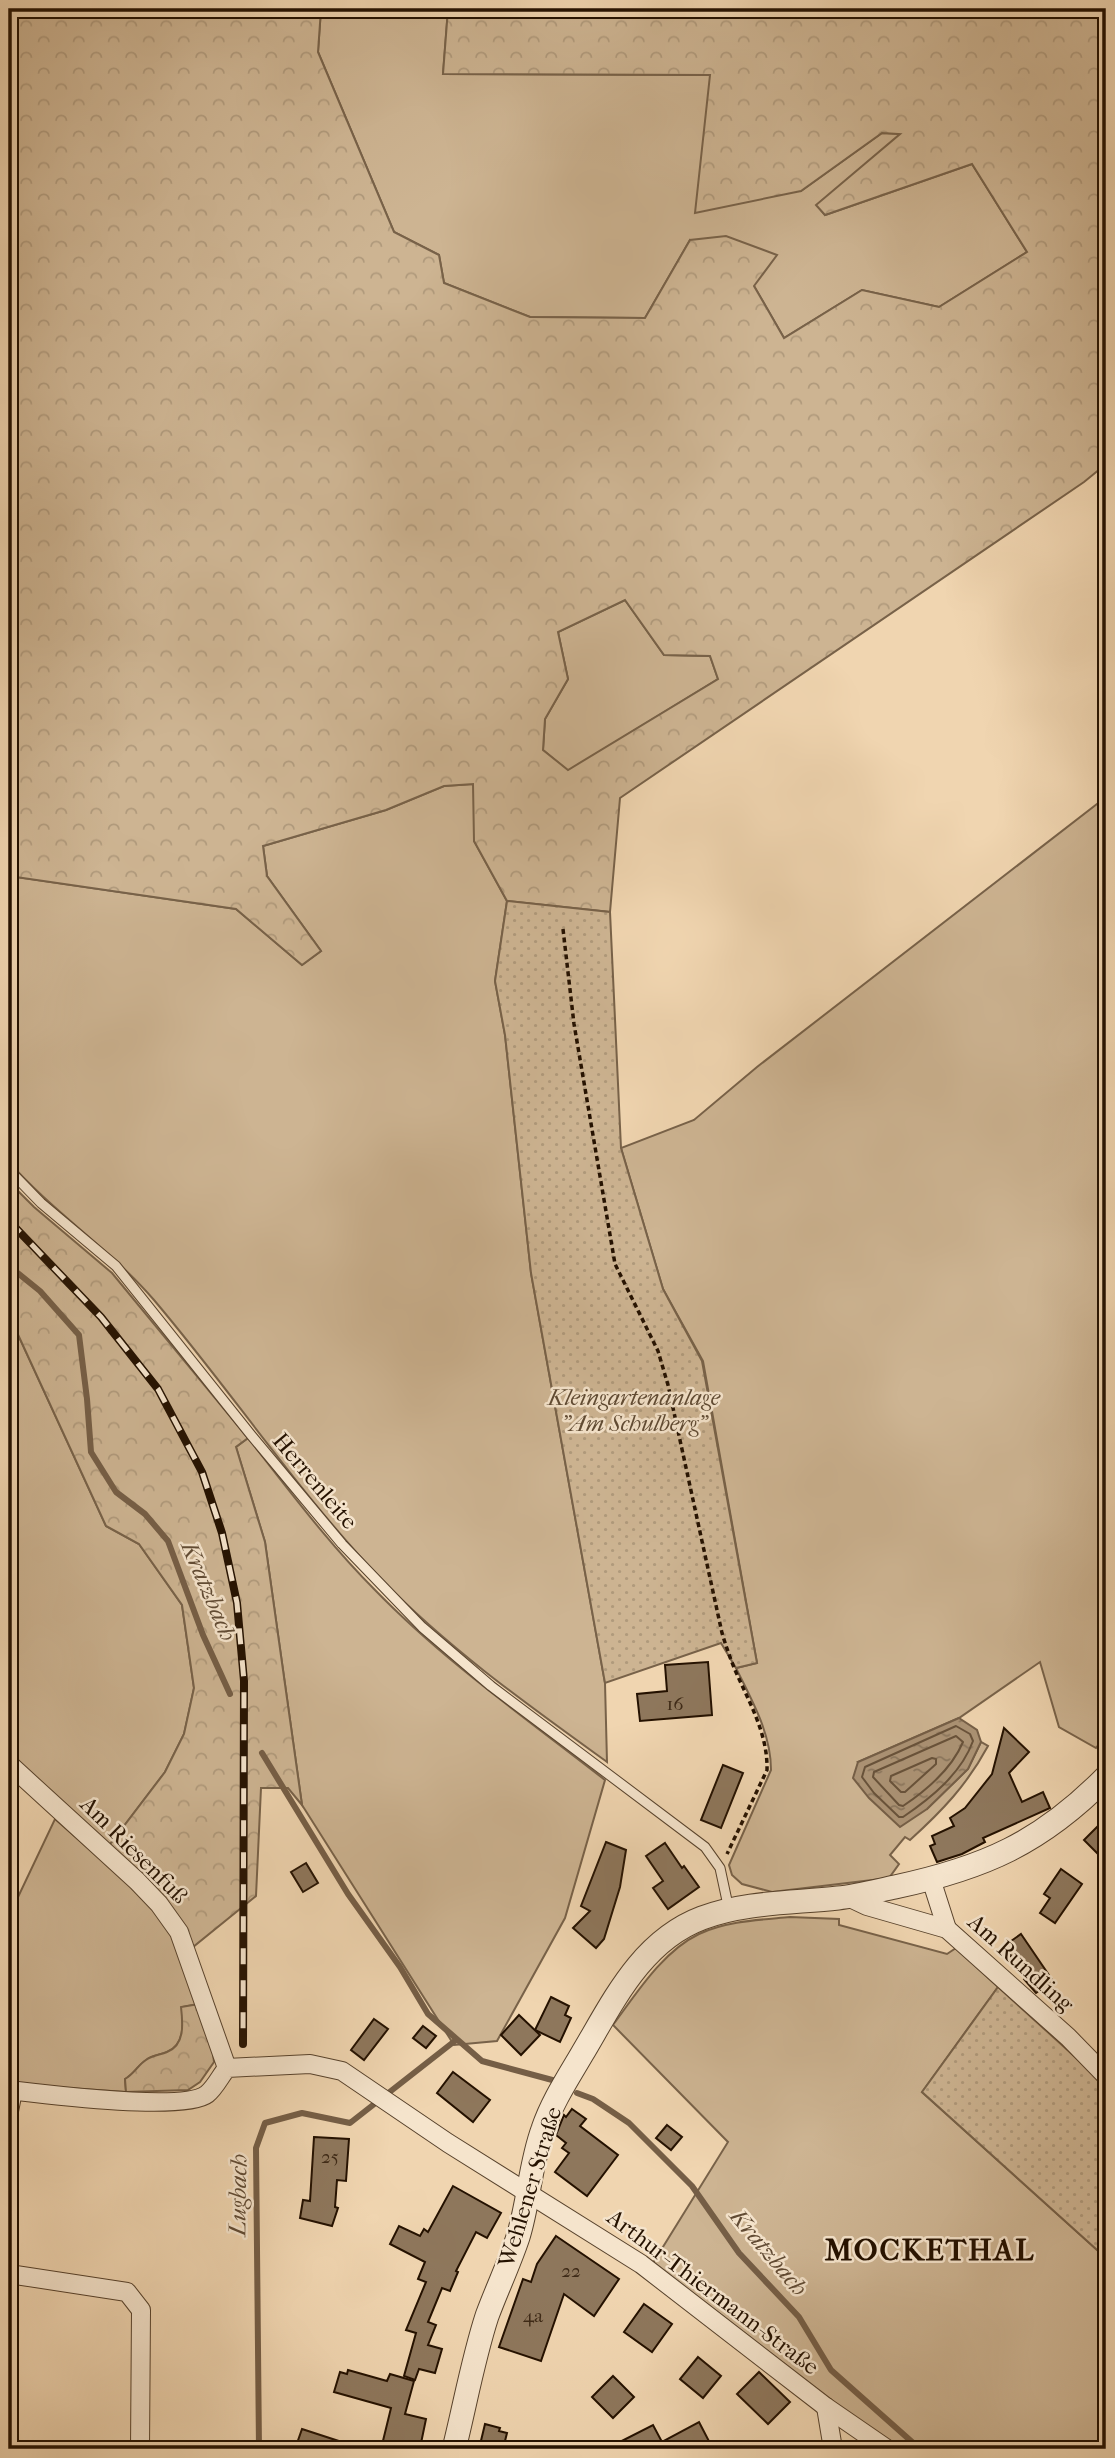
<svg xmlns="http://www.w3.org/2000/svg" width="1115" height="2458" viewBox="0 0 1115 2458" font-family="'IM FELL French Canon',serif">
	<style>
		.grass { fill: #cdb492; stroke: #786249; stroke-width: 2 }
		.forest { fill: url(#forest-crowns); stroke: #786249; stroke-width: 2; fill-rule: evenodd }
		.garden { fill: url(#garden-dots); stroke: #786249; stroke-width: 2 }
		.water { fill: url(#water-ripples); stroke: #755e46; stroke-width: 2 }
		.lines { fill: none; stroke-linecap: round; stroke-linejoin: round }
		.shore { stroke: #68523a; stroke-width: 2 }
		.stream { stroke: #755e46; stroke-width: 6 }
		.building { fill: #8e775c; stroke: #241100; stroke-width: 2 }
		.service-casing { stroke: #57422c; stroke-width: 11 }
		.minor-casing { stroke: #57422c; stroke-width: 20 }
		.tertiary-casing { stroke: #57422c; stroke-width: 25 }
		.path { stroke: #241100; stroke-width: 3.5; stroke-dasharray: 5 3.5; stroke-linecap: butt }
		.service { stroke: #f5e4cc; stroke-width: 9 }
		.minor { stroke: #f5e4cc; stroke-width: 18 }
		.tertiary { stroke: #f5e4cc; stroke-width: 23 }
		.rail-casing { stroke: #241100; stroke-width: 8 }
		.rail { stroke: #f5e4cc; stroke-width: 5; stroke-dasharray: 16; stroke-linecap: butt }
		.labels { text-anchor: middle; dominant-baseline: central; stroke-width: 5; stroke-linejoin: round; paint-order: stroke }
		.number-label { font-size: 19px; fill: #3e2a17 }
		.park-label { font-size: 23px; font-style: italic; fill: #5f4a33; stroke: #f5e4cc }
		.street-label { font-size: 23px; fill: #241100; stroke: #f5e4cc }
		.water-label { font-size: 24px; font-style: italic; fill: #614b34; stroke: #f5e4cc }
		.district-label { font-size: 30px; font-weight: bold; letter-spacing: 2px; fill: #241100; stroke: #f5e4cc }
	</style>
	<defs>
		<pattern id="forest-crowns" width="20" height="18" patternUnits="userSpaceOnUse" patternTransform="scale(1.75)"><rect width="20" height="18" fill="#cdb492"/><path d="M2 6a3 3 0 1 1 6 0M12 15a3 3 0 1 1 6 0" fill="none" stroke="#b09a7c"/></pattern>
		<pattern id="garden-dots" width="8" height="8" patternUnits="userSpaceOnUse" patternTransform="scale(1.75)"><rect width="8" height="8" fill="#cdb492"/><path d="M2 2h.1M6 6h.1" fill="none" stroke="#b09a7c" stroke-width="1.8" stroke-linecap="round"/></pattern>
		<pattern id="water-ripples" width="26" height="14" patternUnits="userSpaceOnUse" patternTransform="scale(1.75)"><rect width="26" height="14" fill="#ab9274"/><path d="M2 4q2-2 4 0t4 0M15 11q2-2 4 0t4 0" fill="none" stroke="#8b765d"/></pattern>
	</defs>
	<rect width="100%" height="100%" fill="#f0d5b0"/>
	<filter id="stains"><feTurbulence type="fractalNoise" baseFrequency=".00286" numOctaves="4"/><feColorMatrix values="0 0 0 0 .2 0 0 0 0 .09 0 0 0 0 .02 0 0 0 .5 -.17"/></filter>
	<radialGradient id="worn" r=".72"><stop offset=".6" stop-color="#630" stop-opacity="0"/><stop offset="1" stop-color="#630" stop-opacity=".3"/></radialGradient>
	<!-- grass -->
	<g class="grass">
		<path d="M321,9H448L443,74L711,75L801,191L882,133L901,134L817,205L825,215L972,164L1027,252L939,307L862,290L784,338L754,286L690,240L645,318L530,317L444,283L439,255L394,232L318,52Z"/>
		<path d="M625,600L664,655L710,656L718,679L568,771L543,750L545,719L568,679L558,632Z"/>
		<path d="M474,784V841L507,901L495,981L505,1035L531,1273L605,1683L607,1762C528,1705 449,1649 381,1579C298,1492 232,1392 154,1300C110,1249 53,1212 9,1162V876L236,909L302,965L321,951L267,876L263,846L386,810L444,786Z"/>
		<path d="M1106,797V1736L1096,1748L1059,1727L1040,1662L959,1718L858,1762L927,1809L968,1769L981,1742L988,1746C967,1785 942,1811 910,1840L905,1837L890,1855L899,1864L889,1878L772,1892L742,1884L732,1875L729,1865L771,1770C771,1733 752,1701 736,1668L757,1663L703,1361L663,1289L621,1148L694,1120L757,1067Z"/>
		<path d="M9,1315L106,1526L139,1544L182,1605L194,1688L184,1734L165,1772L108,1847L9,1752Z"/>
		<path d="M248,1438C289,1490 328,1543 375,1590C444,1661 527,1719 605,1780L565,1918L497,2041L454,2045L302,1805L265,1542L236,1447Z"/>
		<path d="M55,1819L134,1888L171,1930L199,2004L182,2007C183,2024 185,2045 167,2052C160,2055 153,2055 146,2060C138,2065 134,2074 125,2079L126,2092L9,2084V1916Z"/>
		<path d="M790,1917L839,1919V1925L947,1954L956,1948L998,1987L922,2092L1106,2258V2449H899L832,2401L653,2263L728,2142L613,2025C636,1994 663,1951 699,1934C727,1921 759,1920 790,1917Z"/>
	</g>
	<!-- forest -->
	<g class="forest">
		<path d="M9,9H321L318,52L394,232L439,255L444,283L530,317L645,318L690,240L726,236L777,255L754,286L784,338L862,290L939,307L1027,252L972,164L825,215L816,205L900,134L882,133L801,191L695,213L710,75L443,74L448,9H716L717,13L834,9H1106V464L1084,482L620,798L610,912L507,901L474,841L473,784L444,786L386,810L263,846L267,876L321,951L302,965L236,909L9,876ZM625,600L664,655L710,656L718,679L568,770L543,750L545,719L568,679L558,632Z"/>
		<path d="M9,1182L34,1207L112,1273L248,1438L236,1447L265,1542L302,1805L288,1788H261L256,1896L193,1947L108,1847L165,1772L184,1734L194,1688L182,1605L139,1544L106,1526L9,1315Z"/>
		<path d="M199,2004L212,2046L214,2062L200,2082L188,2090L126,2092L125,2079C134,2074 138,2065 146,2060C153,2055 160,2055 167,2052C185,2045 183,2024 181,2007Z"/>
	</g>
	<!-- garden -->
	<g class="garden">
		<path d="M507,901L610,912L621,1148L663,1289L702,1361L757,1663L736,1668L721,1643L605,1683L531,1273L505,1035L495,981Z"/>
		<path d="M998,1987L1106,2085V2258L922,2092Z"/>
	</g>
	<!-- water -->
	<path class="water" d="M959,1718L977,1730L981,1742L968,1769L927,1809L900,1827L869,1798L853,1778L858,1762Z"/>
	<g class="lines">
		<!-- shore -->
		<g class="shore">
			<path d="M956,1726L970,1734L973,1741C961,1774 931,1798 903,1817H899L874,1793L862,1777L865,1767Z"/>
			<path d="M956,1736L963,1742C952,1768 927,1790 903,1806L899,1805L873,1777L874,1772Z"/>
			<path d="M932,1758L936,1759V1764L905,1792H901L890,1781L891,1776Z"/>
		</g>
		<!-- stream -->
		<g class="stream">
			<path d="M9,1266L40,1291L79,1335L87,1399L91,1452L116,1492L145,1514L168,1541L203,1635L230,1694"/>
			<path d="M262,1753L348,1894L400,1967L428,2014L482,2061L556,2081"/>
			<path d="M577,2093L593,2099L629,2123L692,2186L739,2253L799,2317L831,2370L920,2449"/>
			<path d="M259,2449L256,2148L265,2123L302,2113L350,2123L456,2040"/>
		</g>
	</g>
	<!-- building -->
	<g class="building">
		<path d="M708,1662L712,1715L640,1721L637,1694L667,1691L665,1665Z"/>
		<path d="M1004,1728L1029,1752L1009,1773L1022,1802L1043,1792L1050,1808L983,1838L985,1842L962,1854L937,1862L930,1846L935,1844L932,1836L954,1826L950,1818L965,1808L992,1774Z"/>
		<path d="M723,1765L743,1773L721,1828L701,1820Z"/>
		<path d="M1106,1818V1862L1084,1840Z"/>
		<path d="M606,1842L626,1850L620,1887L604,1939L596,1948L573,1928L590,1911L581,1906Z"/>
		<path d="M665,1843L682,1868L684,1866L699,1887L668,1909L653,1888L663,1881L646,1856Z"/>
		<path d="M306,1863L318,1883L303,1892L291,1872Z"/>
		<path d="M1061,1869L1082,1884L1055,1923L1040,1913L1050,1898L1044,1894Z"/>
		<path d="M1021,1934L1053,1981L1036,1993L1024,1979L1025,1977L1004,1946Z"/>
		<path d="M551,1997L569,2006L565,2015L571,2018L560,2042L535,2030Z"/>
		<path d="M519,2015L540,2035L521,2055L501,2035Z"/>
		<path d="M374,2019L388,2029L364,2060L351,2050Z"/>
		<path d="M423,2026L436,2036L426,2048L413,2038Z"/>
		<path d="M453,2072L490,2100L473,2122L437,2093Z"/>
		<path d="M572,2109L586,2119L580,2126L618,2155L587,2196L555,2172L569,2153L562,2148L566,2143L556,2135L564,2115L566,2117Z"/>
		<path d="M667,2125L682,2137L671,2150L656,2138Z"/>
		<path d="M314,2137L349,2139L346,2181L337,2180L335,2207L338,2208L332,2226L300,2218L303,2200L310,2201Z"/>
		<path d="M453,2186L501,2213L487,2238L476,2232L456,2271L458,2272L450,2291L442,2288L428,2322L436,2325L428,2345L442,2349L435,2373L419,2369L415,2380L404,2376L416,2333L406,2330L426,2282L418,2279L425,2262L390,2244L399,2226L420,2236L424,2229L428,2232Z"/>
		<path d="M556,2236L619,2279L594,2316L564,2294L541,2361L499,2347L523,2279L531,2282L537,2264Z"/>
		<path d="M644,2304L672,2324L652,2352L624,2332Z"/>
		<path d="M698,2357L721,2376L703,2398L680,2379Z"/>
		<path d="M348,2370L387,2381L390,2374L414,2381L405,2414L426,2419L420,2448L396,2442L394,2449H381L391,2408L334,2392L340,2372L347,2374Z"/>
		<path d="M759,2372L790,2402L768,2424L737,2394Z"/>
		<path d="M613,2376L634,2397L613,2418L592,2397Z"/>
		<path d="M699,2422L713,2449H606L653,2425L662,2442Z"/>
		<path d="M485,2424L500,2428L499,2431L507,2433L503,2449H479Z"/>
		<path d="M302,2429L354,2446L353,2449H295Z"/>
	</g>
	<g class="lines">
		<defs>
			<path id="service" d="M9,1170L41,1203L116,1266L251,1435L342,1544L422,1627L491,1686L705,1847L720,1868L729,1910"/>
			<g id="minor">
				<path d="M9,1764L137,1881L159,1904L179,1932L227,2068"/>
				<path d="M931,1879L947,1929"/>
				<path d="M848,1897L867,1906L947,1929L1068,2037L1106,2076"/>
				<path d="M9,2090C43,2094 184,2112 207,2094C215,2088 221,2075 227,2068L310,2064L342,2071L448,2143L641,2264L826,2407L887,2449"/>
				<path d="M9,2111L13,2091"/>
				<path d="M9,2274L127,2292L141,2310L140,2449"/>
				<path d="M826,2407L833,2449"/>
			</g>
			<path id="tertiary" d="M454,2449C465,2405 473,2359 487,2316C497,2289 509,2264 518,2237C529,2202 530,2164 543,2129C552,2102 568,2078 582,2054C613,2002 641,1941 702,1918C744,1902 793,1903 838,1898C857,1896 876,1891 895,1887C984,1868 1041,1843 1106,1777"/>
		</defs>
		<!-- service casing -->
		<use href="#service" class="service-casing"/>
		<!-- minor casing -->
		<use href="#minor" class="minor-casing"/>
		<!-- tertiary casing -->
		<use href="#tertiary" class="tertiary-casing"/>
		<!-- path -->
		<path class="path" d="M563,929L574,1024L615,1264L658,1351L668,1385L722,1633C726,1646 730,1658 735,1670C749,1702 768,1734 767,1770L727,1854"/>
		<!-- service -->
		<use href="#service" class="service"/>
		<!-- minor -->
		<use href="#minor" class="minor"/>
		<!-- tertiary -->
		<use href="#tertiary" class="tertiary"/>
		<defs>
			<path id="rail" d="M9,1221L101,1317L158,1389L202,1472L222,1533L237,1603L244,1681L243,2044"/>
		</defs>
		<!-- rail casing -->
		<use href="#rail" class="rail-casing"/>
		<!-- rail -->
		<use href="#rail" class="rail"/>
	</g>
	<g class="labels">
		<!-- number labels -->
		<g class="number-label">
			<text x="675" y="1704">16</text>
			<text x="330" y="2157">25</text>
			<text x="571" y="2271">22</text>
			<text x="533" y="2316">4a</text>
		</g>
		<!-- park labels -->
		<g class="park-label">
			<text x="634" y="1397">Kleingartenanlage<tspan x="634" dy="26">"Am Schulberg"</tspan></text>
		</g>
		<!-- street labels -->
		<g class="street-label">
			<text transform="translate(315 1481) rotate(50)">Herrenleite</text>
			<text transform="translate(134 1850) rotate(45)">Am Riesenfuß</text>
			<text transform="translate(1021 1963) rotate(42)">Am Rundling</text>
			<text transform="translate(530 2187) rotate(-73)">Wehlener Straße</text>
			<text transform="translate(713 2292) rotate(37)">Arthur-Thiermann-Straße</text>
		</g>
		<!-- water labels -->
		<g class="water-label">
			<text transform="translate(209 1591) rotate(67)">Kratzbach</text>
			<text transform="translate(238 2195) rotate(-89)">Lugbach</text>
			<text transform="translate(769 2252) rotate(50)">Kratzbach</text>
		</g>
		<!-- district labels -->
		<g class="district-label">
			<text x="930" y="2250">MOCKETHAL</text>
		</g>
	</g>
	<!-- margin -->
	<rect width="1115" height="2458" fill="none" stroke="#f0d5b0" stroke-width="35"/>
	<rect x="10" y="10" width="1094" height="2437" fill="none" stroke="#241100" stroke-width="3.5"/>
	<rect x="18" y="18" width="1080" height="2423" fill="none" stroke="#241100" stroke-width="2"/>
	<rect width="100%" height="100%" filter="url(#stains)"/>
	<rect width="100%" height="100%" fill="url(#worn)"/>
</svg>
